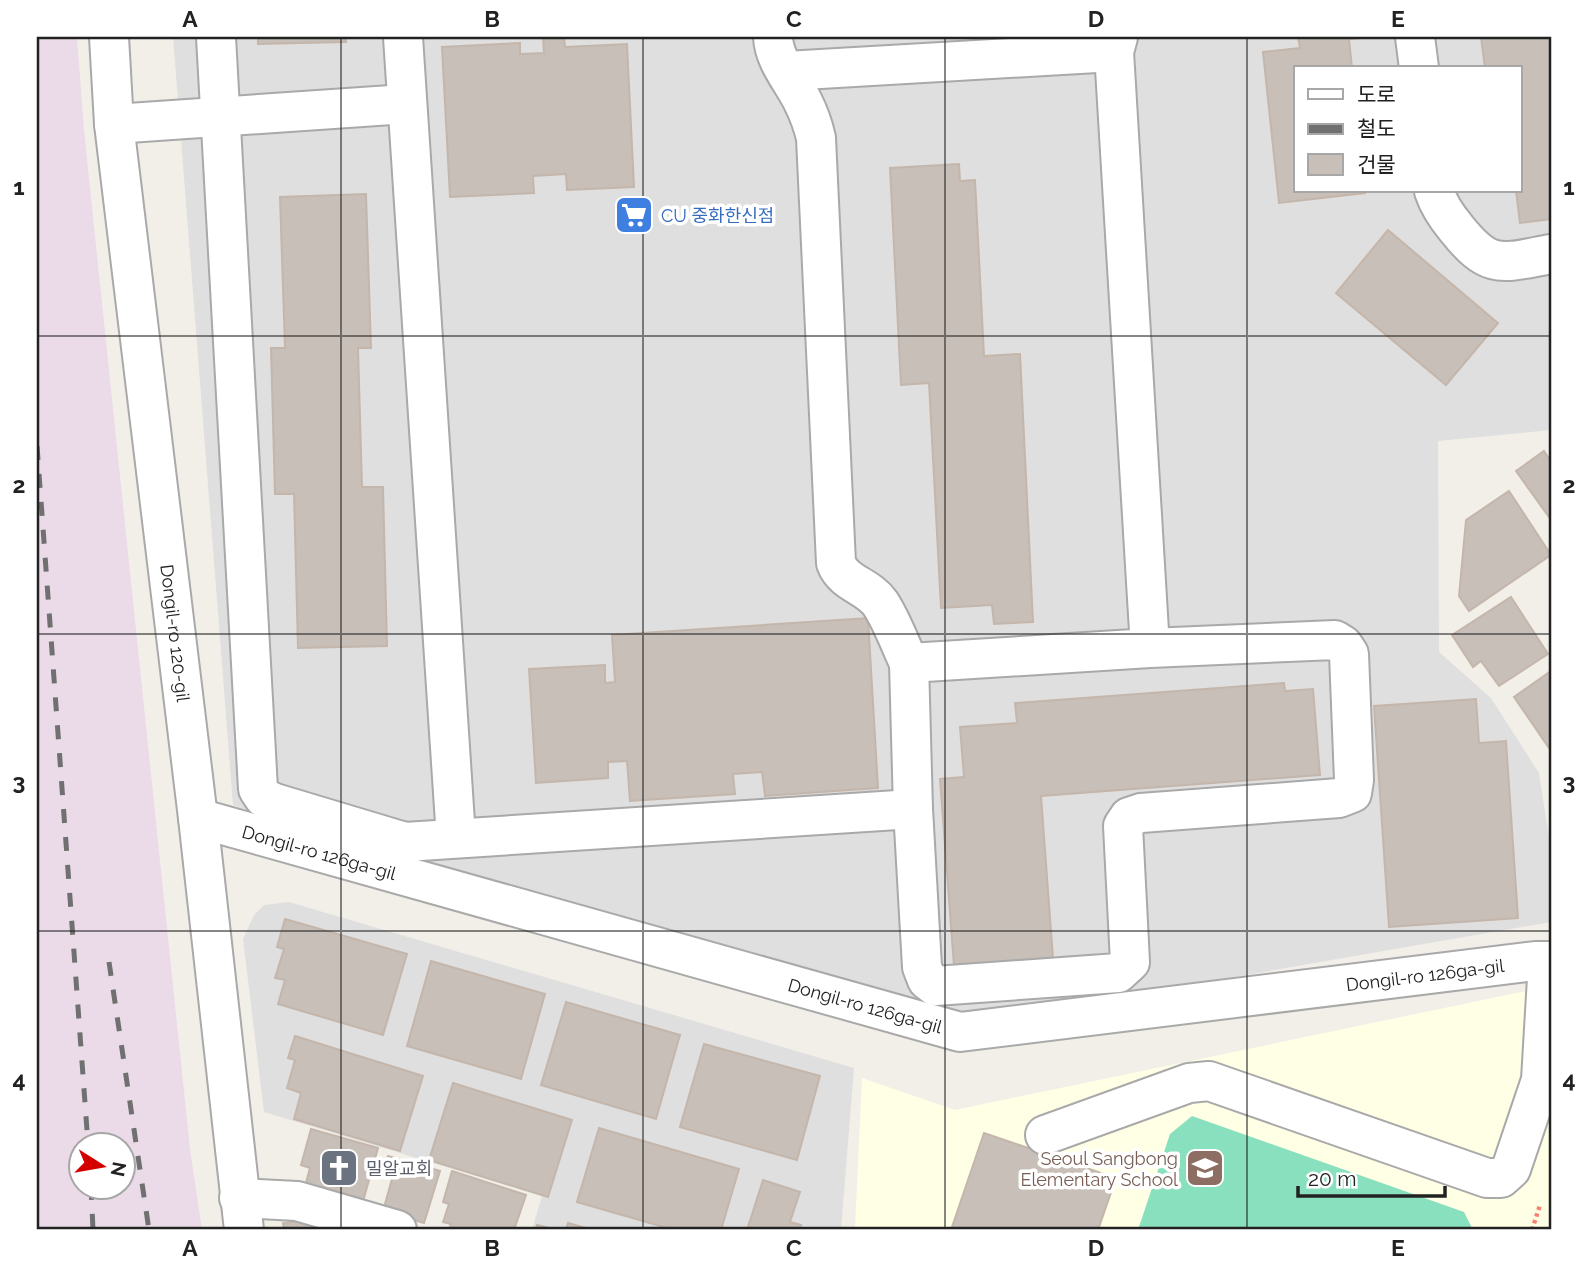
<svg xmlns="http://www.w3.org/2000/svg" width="1588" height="1267" viewBox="0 0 1588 1267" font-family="Raleway,'Noto Sans KR',sans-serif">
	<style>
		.residential { fill: #e0dfdf; fill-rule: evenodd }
		.industrial { fill: #ebdbe8; fill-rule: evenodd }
		.education { fill: #ffffe5 }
		.pitch { fill: #88e0be }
		.building { fill: #c7bfb8; stroke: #c4b6ab; stroke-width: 2 }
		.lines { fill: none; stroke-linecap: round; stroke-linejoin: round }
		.minor-casing { stroke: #a9a9a9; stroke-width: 42 }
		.path { stroke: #fa8072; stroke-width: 4.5; stroke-dasharray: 3.5 3.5; stroke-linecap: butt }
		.minor { stroke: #fff; stroke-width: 38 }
		.rail { stroke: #707070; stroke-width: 5; stroke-dasharray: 14 14; stroke-linecap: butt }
		.grid { fill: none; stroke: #222; stroke-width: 2; stroke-opacity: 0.55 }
		.labels { text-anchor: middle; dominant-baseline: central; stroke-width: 7; stroke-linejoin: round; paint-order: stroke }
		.shop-label { font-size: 18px; fill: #366cbe; stroke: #fff; text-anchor: start }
		.street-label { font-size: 18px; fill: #222; stroke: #fff }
		.education-label { font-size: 18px; fill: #785e54; stroke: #fff; text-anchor: end }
		.worship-label { font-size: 18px; fill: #5b616d; stroke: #fff; text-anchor: start }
		.neatline { fill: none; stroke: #222; stroke-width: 2.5 }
		.grid-label { font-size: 23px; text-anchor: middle; font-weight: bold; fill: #222 }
	</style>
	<rect width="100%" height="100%" fill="#f2efe9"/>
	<!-- residential -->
	<g class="residential">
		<path d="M173,37H1551V430L1438,441L1439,652L1491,698L1539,773L1551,850V922L1021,1014H923L305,829L233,805ZM1296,68H1520V191H1296Z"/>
		<path d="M289,902L854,1068L841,1230H532L542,1196L264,1112L243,939L254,915L264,905Z"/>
	</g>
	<!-- industrial -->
	<path class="industrial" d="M37,37H77L84,130L190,1149L202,1230H37ZM80,1144H122V1186H80Z"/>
	<!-- education -->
	<path class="education" d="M1526,991L1551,998V1230H857L855,1227L862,1078L955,1110Z"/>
	<!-- pitch -->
	<path class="pitch" d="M1192,1116L1464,1212L1473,1230H1138L1170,1134Z"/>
	<!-- building -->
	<g class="building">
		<path d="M258,37H346V42L258,44Z"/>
		<path d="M543,37H564L565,47L627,44L634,187L567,190L566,174L533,176L534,193L450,197L442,47L520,43V54L544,53Z"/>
		<path d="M1298,37H1371L1349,39L1352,68H1296V191H1365V193L1279,203L1263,52L1300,48Z"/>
		<path d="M1481,37H1551V219L1520,223L1516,191H1520V68H1485Z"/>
		<path d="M959,164L960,181L975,180L984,356L1020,354L1033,622L994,624L992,605L941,608L929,383L901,385L890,168Z"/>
		<path d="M366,194L371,348H358L362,487H383L387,646L298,648L294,494H275L271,348H285L280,197Z"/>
		<path d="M1388,230L1498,323L1446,385L1336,293Z"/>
		<path d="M1544,451L1551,462V520L1516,471Z"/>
		<path d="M1509,491L1551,555L1469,611L1459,596L1466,520Z"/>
		<path d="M1511,597L1548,654L1499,686L1481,661L1473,667L1452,635Z"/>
		<path d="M868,618L878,788L765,796L762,772L733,774L735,794L630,801L627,761L608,762V778L536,783L529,669L605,665V683L615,682L612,635Z"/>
		<path d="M1551,671V751L1514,697Z"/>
		<path d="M1284,683L1285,691L1313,689L1320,775L1041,796L1053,958L954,966L940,779L964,777L960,727L1017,723L1015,703Z"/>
		<path d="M1476,699L1479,743L1506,741L1518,918L1389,927L1374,706Z"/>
		<path d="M285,919L407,954L383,1035L278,1004L285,980L275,978L284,949L277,947Z"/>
		<path d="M431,961L545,994L521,1079L407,1046Z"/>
		<path d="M566,1002L680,1035L656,1119L541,1085Z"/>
		<path d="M295,1036L423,1076L400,1151L294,1119L301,1093L287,1088L295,1060L288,1058Z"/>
		<path d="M704,1044L820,1076L797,1160L680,1127Z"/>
		<path d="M453,1083L572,1120L548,1197L429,1160Z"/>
		<path d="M599,1128L739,1169L721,1230H674L577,1202Z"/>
		<path d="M311,1129L378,1148L360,1212L302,1197L310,1168L301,1165Z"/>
		<path d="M984,1133L1116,1178L1098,1230H951Z"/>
		<path d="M388,1156L440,1171L424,1223L383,1211L395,1168L385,1166Z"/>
		<path d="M452,1171L526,1195L514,1230H449L451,1224L443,1222L449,1204L443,1202Z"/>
		<path d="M763,1180L800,1192L790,1222L801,1225L799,1230H747Z"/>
		<path d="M314,1219L316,1230H284L283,1223Z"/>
		<path d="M568,1223L593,1230H566Z"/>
		<path d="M537,1225L557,1230H536Z"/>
	</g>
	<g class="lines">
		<defs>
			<g id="minor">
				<path id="s1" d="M109,37L114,124L198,818L244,1230"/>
				<path d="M216,37L258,789L264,798L275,803L405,842L913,809"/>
				<path d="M403,37L456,838"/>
				<path d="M773,37C774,61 793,81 803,102C809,114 813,125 816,138L836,563C844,584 867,585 880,603C892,621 900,644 909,663"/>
				<path d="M1118,37L1114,52L1150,648L909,663L913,809L922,967L927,980L935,986L1118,973L1130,962L1123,826L1129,817L1141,813L1339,798L1352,793L1354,780L1349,654L1343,645L1335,640L1150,648"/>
				<path d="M1415,37L1419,68"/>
				<path d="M786,71L1114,52"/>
				<path d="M114,124L406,104"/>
				<path d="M1434,191C1439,206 1446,216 1456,228C1490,271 1501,263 1551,254"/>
				<path id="s2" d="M198,818L960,1032L1535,961H1551"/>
				<path d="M1045,1135L1189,1083L1209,1081L1487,1178H1501L1511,1169L1541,1080L1548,961"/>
				<path d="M239,1198L297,1201L397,1230"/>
			</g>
		</defs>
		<!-- minor casing -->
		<use href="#minor" class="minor-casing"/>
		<!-- path -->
		<path class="path" d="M1532,1230L1540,1205"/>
		<!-- minor -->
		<use href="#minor" class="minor"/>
		<!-- rail -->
		<g class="rail">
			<path d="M37,446L88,1144"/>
			<path d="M109,962L149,1230"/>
			<path d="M91,1186L93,1230"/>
		</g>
	</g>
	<!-- grid -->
	<path class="grid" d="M341,37V1230M643,37V1230M945,37V1230M1247,37V1230M37,336H1551M37,634H1551M37,931H1551"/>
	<!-- icons -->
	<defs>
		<symbol id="supermarket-square" viewBox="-11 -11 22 22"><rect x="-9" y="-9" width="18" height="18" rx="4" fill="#3f7fe0" stroke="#fff"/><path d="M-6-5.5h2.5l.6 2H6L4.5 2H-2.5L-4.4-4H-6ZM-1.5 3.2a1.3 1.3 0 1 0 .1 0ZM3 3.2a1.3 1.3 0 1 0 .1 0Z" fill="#fff"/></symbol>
		<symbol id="church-square" viewBox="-11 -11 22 22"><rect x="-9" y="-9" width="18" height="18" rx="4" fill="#6b7280" stroke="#fff"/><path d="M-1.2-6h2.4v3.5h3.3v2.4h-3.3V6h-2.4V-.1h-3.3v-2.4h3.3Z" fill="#fff"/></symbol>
		<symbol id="school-square" viewBox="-11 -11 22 22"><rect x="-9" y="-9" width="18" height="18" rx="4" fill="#8d6e63" stroke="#fff"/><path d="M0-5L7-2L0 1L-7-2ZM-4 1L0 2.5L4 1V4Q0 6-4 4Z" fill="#fff"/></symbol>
	</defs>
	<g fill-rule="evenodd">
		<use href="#supermarket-square" x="612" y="193" width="44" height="44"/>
		<use href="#church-square" x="317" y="1146" width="44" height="44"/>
		<use href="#school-square" x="1183" y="1146" width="44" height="44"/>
	</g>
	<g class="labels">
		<!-- shop labels -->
		<g class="shop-label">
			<text x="661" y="215">CU 중화한신점</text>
		</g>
		<!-- street labels -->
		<g class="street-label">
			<text stroke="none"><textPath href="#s1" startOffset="600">Dongil-ro 120-gil</textPath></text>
			<text stroke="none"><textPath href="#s2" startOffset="126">Dongil-ro 126ga-gil</textPath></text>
			<text stroke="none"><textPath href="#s2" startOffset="1260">Dongil-ro 126ga-gil</textPath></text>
			<text stroke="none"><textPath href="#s2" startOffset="693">Dongil-ro 126ga-gil</textPath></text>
		</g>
		<!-- education labels -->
		<g class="education-label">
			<text x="1178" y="1158">Seoul Sangbong<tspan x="1178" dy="21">Elementary School</tspan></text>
		</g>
		<!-- worship labels -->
		<g class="worship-label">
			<text x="366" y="1168">밀알교회</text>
		</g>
	</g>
	<!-- border -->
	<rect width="1588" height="1267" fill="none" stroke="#ffffff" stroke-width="77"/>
	<!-- legend -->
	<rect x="1294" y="66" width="228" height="126" fill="#ffffff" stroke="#a7a7a7" stroke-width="2"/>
	<rect x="1308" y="89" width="35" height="10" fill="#ffffff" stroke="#a7a7a7" stroke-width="2"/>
	<text x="1357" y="102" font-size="21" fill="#222222">도로</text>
	<rect x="1308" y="124" width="35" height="10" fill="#707070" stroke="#a7a7a7" stroke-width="2"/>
	<text x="1357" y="136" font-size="21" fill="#222222">철도</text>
	<rect x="1308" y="154" width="35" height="21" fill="#c7bfb8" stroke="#a7a7a7" stroke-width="2"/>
	<text x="1357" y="172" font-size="21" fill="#222222">건물</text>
	<!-- north arrow -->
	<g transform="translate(102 1166) rotate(101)"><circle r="33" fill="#ffffff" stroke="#a7a7a7" stroke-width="2"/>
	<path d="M0-5L12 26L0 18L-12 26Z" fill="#d40000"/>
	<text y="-10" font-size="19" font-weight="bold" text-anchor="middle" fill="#222222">N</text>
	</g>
	<!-- scale -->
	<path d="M1298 1186v10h147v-10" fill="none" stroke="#222222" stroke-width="3.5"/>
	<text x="1308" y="1186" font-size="21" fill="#222222" stroke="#ffffff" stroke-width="5" paint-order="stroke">20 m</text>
	<rect x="38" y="38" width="1512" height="1190" class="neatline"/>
	<g class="grid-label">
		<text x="190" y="27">A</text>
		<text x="492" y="27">B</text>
		<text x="794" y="27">C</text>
		<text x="1096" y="27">D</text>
		<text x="1398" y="27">E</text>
		<text x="19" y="195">1</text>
		<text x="1569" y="195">1</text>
		<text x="19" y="493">2</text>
		<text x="1569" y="493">2</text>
		<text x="19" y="790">3</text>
		<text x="1569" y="790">3</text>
		<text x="19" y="1088">4</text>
		<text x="1569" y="1088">4</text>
		<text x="190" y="1256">A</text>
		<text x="492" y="1256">B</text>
		<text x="794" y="1256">C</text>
		<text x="1096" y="1256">D</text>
		<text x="1398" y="1256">E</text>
	</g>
</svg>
